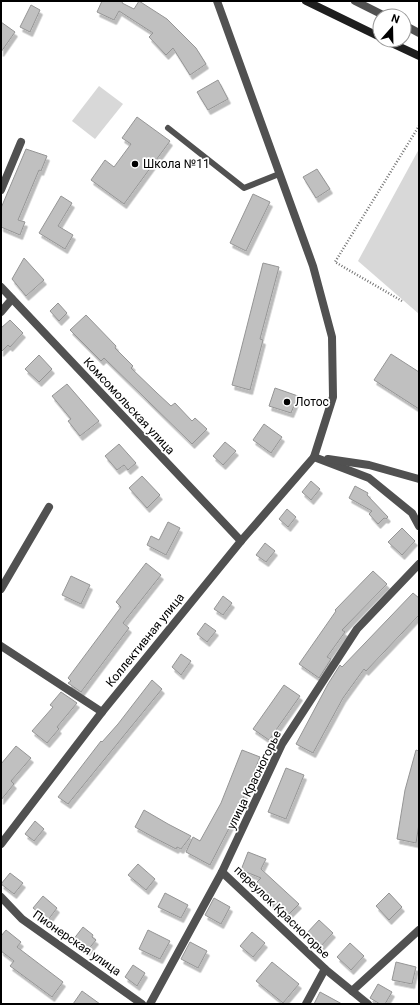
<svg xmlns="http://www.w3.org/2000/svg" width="420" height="1005" viewBox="0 0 420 1005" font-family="Roboto,sans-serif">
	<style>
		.green { fill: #d8d8d8 }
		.building { fill: #c0c0c0; stroke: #959595; filter: url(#shadow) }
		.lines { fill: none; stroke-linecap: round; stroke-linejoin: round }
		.path { stroke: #737373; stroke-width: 2.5; stroke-dasharray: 1 2; stroke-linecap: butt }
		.service { stroke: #515151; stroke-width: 6 }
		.minor { stroke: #515151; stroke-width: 8 }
		.secondary { stroke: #1e1e1e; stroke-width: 8 }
		.poi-dot { fill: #000; stroke: #fff; stroke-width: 1.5 }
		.labels { text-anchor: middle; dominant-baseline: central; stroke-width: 3.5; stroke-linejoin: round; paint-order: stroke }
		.poi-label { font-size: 12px; fill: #000; stroke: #fff; text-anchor: start }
		.street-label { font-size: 12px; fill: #000; stroke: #fff }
	</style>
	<defs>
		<filter id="shadow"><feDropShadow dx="2.5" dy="4.5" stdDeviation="0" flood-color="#0004"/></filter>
	</defs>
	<rect width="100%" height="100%" fill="#fff"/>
	<!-- green -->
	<g class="green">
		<path d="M99,86L123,104L95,139L72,121Z"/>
		<path d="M419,149V314L358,261Z"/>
	</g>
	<!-- building -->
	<g class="building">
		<path d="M102,1H123L122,3L134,9L139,1L167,19L196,48L206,64L190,75L173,48L166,55L149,37L153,33L119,11L114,20L97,12Z"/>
		<path d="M31,5L40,10L30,32L20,27Z"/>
		<path d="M1,22L15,32L1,52Z"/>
		<path d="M218,80L228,99L208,110L197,92Z"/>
		<path d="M137,117L170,141L124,204L91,180L105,160L114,167L131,144L122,138Z"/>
		<path d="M26,149L47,156L41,171L39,170L18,220L25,222L20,235L1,227V208Z"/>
		<path d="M317,169L330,189L316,198L303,177Z"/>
		<path d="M253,194L270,202L246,251L230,243Z"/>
		<path d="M61,196L72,203L58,226L73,235L65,249L39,233Z"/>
		<path d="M24,258L44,280L26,296L12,279Z"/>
		<path d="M263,263L279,267L260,339L263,340L250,390L232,385Z"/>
		<path d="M58,303L67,313L59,321L50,311Z"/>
		<path d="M86,315L116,346L115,348L133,366L131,368L157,393L171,406L175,403L192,421L195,418L207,429L192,444L104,358L101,361L70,330Z"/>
		<path d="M10,320L23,333L10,347L8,345L1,352V328Z"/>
		<path d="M391,354L419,372V409L374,380Z"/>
		<path d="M39,355L52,369L39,382L25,369Z"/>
		<path d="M67,384L99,421L80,436L68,421L71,419L52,396Z"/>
		<path d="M275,388L298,396L291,413L269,406Z"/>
		<path d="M264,424L282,437L271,453L253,440Z"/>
		<path d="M225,442L236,451L223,465L213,456Z"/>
		<path d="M119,444L136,463L128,470L124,465L117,470L105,456Z"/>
		<path d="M142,476L160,495L147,508L129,488Z"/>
		<path d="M311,481L320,489L311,500L302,492Z"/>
		<path d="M355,486L368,493L367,495L388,517L386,519L384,518L378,524L369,514L372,511L349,498Z"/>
		<path d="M287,509L296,517L288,527L279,519Z"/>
		<path d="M168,522L180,528L166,555L147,545L151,536L159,540Z"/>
		<path d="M402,528L415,541L402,555L388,542Z"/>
		<path d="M265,543L275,551L266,562L256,555Z"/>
		<path d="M146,563L161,575L123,623L129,628L81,692L68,683L71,681L68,678L121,607L116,602Z"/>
		<path d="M373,571L387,584L342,630L345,632L327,657L331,659L319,678L299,664L336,611L335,610Z"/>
		<path d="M71,576L90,585L81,604L62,595Z"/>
		<path d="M413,593L419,598V615L366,671L364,669L343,698L313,753L296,744L328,684L340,665L342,667Z"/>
		<path d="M223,596L232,603L223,615L214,609Z"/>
		<path d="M205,623L216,631L207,642L197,634Z"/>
		<path d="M181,654L191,661L181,675L172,667Z"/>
		<path d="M152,680L162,689L68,804L58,797L101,741L102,742L118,724Z"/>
		<path d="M284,685L300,696L269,740L253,729Z"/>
		<path d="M61,692L77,703L57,727L59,729L47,743L32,731L53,707L50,705Z"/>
		<path d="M16,746L31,758L11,781L14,784L1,800V764Z"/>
		<path d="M242,750L260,757L238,811L210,865L186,852L193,837L200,841L221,803Z"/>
		<path d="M416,750L419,751V824L416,843L397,839L405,790Z"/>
		<path d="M286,768L304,775L286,819L268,812Z"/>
		<path d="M144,810L168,824L191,836L181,849L177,847L176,849L151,836L135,827Z"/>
		<path d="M35,821L44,829L34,841L25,834Z"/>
		<path d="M248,852L266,859L261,869L299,904L286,917L252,887L261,878L241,870Z"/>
		<path d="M138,864L155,879L146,890L128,875Z"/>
		<path d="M10,873L23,883L14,894L1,884Z"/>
		<path d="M165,893L188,905L181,918L158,907Z"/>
		<path d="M389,893L402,907L389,920L376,906Z"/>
		<path d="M43,896L57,908L48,920L33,908Z"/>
		<path d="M214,898L230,907L221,924L205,915Z"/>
		<path d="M319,920L333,933L320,947L306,934Z"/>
		<path d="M83,927L93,935L92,937L96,940L87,951L73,940Z"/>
		<path d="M6,930L21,942L17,947L63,982L52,997L10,966L14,961L1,951V936Z"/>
		<path d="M148,930L170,941L160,959L139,949Z"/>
		<path d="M252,932L265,943L253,957L240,946Z"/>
		<path d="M190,942L207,951L198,968L181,959Z"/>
		<path d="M350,943L364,956L351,970L337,957Z"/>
		<path d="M272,962L299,984L283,1003L256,981Z"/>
		<path d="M396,962L416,967L412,984L392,980Z"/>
		<path d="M133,965L145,973L137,986L125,977Z"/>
		<path d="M378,984L392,992L385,1004H380L370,998Z"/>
		<path d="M82,991L100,1004H73Z"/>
		<path d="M320,992L342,1004H314Z"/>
	</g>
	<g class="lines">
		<!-- path -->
		<path class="path" d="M402,301L335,262L419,126"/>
		<!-- service -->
		<path class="service" d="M168,128L244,188L279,174"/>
		<!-- minor -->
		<g class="minor">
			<path d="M355,1L385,16"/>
			<path d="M404,25L419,33"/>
			<path d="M1,190L21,142"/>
			<path d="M1,287L241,541"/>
			<path d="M1,312L12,299"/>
			<path d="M314,457L369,478L412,513L419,526"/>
			<path d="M328,459L369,465L419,479"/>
			<path d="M1,589L49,507"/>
			<path d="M1,646L102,712"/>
			<path d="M1,844L102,712L241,541L314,457L333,397L332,337L313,266L217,1"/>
			<path d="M222,872L325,969L368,1004"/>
			<path d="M1,897L22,919L142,1004"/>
			<path d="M352,991L419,930"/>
			<path d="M150,1004L222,872L282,744L357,629L419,564"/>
			<path d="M306,1004L325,969"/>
		</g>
		<!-- secondary -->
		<g class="secondary">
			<path d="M306,1L380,37"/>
			<path d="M385,40L419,56"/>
		</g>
	</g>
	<!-- markers -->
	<g class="poi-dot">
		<circle cx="135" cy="164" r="4"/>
		<circle cx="287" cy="402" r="4"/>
	</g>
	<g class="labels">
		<!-- poi labels -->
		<g class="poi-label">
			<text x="143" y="164">Школа №11</text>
			<text x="295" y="402">Лотос</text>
		</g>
		<!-- street labels -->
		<g class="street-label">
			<text transform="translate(129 406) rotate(47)">Комсомольская улица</text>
			<text transform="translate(145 640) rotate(-51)">Коллективная улица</text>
			<text transform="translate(254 780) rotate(-64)">улица Красногорье</text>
			<text transform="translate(282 912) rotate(44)">переулок Красногорье</text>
			<text transform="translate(77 943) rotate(35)">Пионерская улица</text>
		</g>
	</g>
	<!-- border -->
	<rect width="420" height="1005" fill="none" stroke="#000000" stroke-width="4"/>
	<!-- north arrow -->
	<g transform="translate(392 28) rotate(20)"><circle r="19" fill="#ffffff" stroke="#999999"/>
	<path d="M0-3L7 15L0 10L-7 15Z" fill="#000000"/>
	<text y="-6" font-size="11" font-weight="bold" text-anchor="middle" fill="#000000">N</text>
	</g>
</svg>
